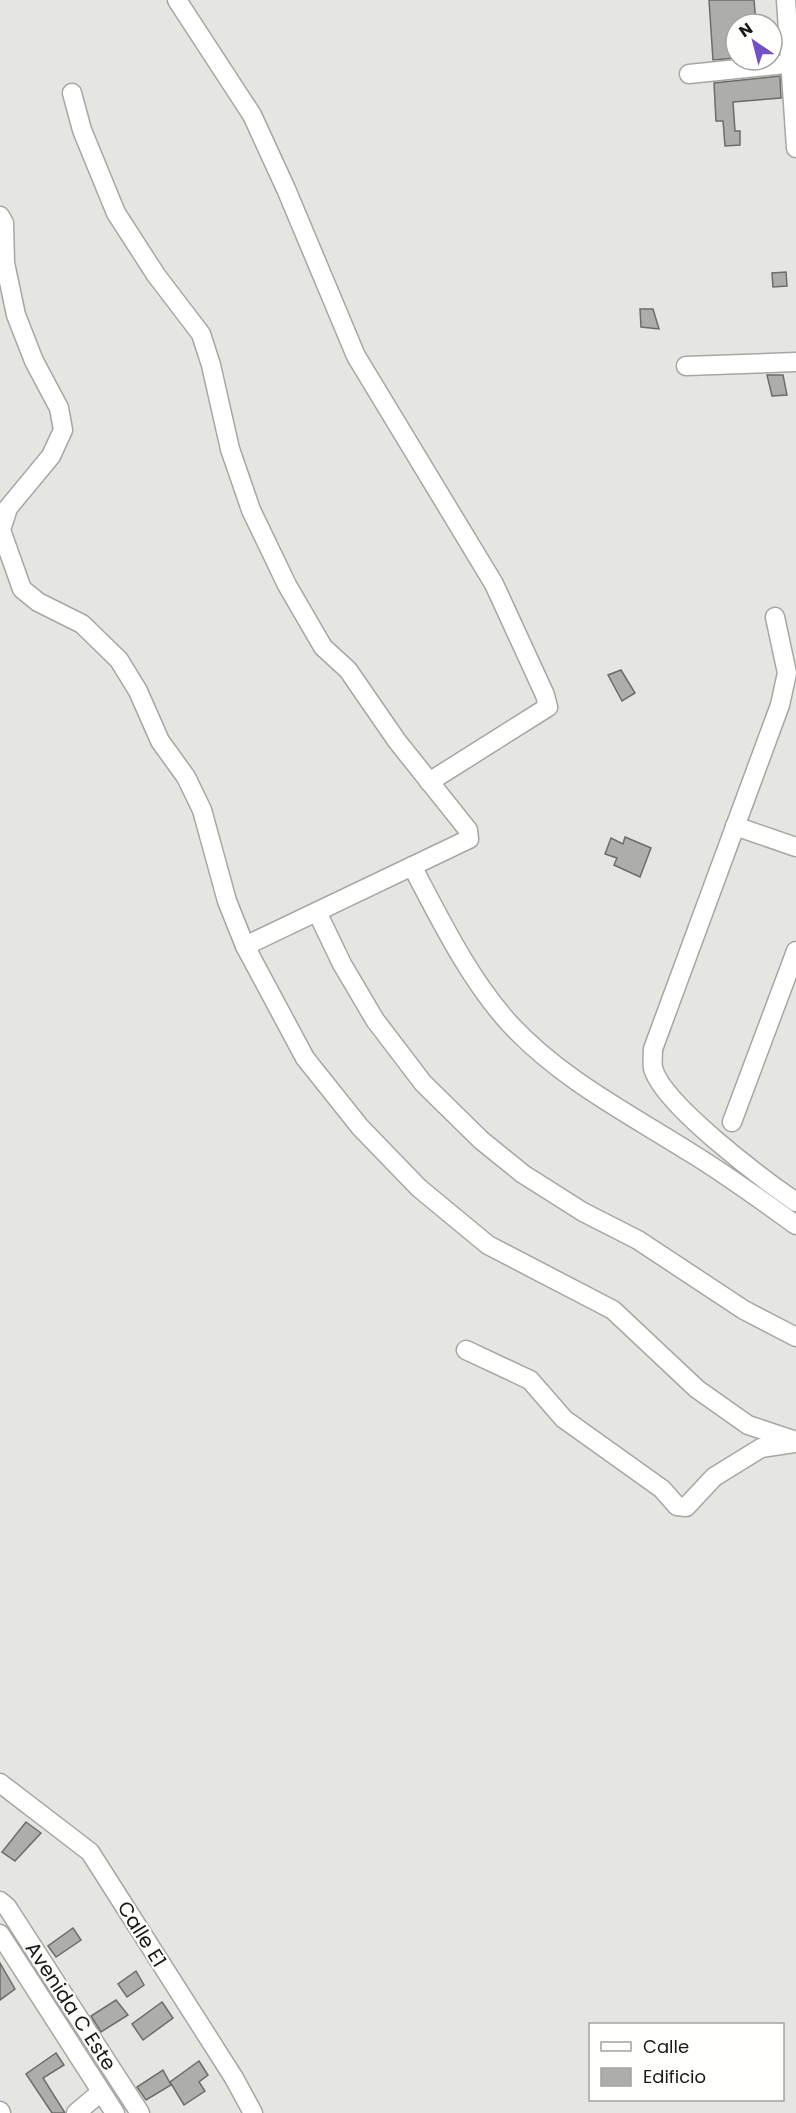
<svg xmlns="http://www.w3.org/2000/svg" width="796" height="2113" viewBox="0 0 796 2113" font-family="Poppins,sans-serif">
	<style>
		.building { fill: #adadaa; stroke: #6c6c69; stroke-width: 1.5 }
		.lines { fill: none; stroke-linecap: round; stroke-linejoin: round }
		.minor-casing { stroke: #a6a6a3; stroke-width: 21 }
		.minor { stroke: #fff; stroke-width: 18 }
		.labels { text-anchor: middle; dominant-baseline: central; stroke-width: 4.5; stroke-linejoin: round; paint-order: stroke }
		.street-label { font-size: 20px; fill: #191918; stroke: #fffffe }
	</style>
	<rect width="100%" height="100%" fill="#e5e6e2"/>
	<!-- building -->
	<g class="building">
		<path d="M709,0H754L756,24H736V31H732L736,58L713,60Z"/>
		<path d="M780,76L781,98L733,102L735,131H740V145L725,146L723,121H716L714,83Z"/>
		<path d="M786,272L787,286L773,287L772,273Z"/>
		<path d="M640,309H653L659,329L641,327Z"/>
		<path d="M767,375H783L787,395L772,396Z"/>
		<path d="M621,670L635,693L622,701L608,675Z"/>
		<path d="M625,837L651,848L640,877L614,865L617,858L605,854L611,838L623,844Z"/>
		<path d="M26,1822L41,1833L15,1861L2,1852Z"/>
		<path d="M73,1928L81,1940L56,1957L48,1946Z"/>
		<path d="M0,1963L15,1989L0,2000Z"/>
		<path d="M136,1971L144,1985L127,1997L118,1984Z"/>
		<path d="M116,2000L128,2015L101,2032L91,2016Z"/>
		<path d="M162,2002L173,2018L143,2040L132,2024Z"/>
		<path d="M56,2053L64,2065L43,2078L65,2113H52L26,2074Z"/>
		<path d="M199,2061L208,2075L199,2082L205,2091L184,2105L170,2082Z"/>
		<path d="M163,2070L171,2085L146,2100L137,2087Z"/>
	</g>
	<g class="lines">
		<defs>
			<g id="minor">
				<path d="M177,0L252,115L286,189L356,356L494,584L545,695L548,707L429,782"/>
				<path d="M786,0L796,148"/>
				<path d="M689,74L796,63"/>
				<path d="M72,93L82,130L116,213L156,275L201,334L211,365L230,449L251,510L287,585L323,647L348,670L397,741L468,830L469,839L245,946"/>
				<path d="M0,216L4,223L5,263L16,315L34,361L59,408L63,430L51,456L8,508L1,530L22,589L38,602L82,624L119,660L138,691L160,741L186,777L202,810L227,901L245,946L305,1058L360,1127L419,1188L488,1245L613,1310L697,1389L748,1425L796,1441"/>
				<path d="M686,366L796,362"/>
				<path d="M775,617L787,673L780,705L653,1049C653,1055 652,1062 653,1068C662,1104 764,1180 796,1202"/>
				<path d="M735,826L796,847"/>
				<path d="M412,866C440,919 469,979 510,1024C562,1080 628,1113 691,1153C727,1175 761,1200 796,1225"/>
				<path d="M317,912L342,964L375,1020L423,1083L481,1140L523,1174L583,1212L638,1240L744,1310L796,1337"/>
				<path d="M732,1122L796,951"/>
				<path d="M466,1350L530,1380L564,1419L662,1489L677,1506L686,1507L714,1477L761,1448L794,1443"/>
				<path d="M0,1783L90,1852L234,2078L253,2113"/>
				<path d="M0,1901L7,1907L140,2113"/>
				<path d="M0,1934L115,2113"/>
				<path d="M0,2111L1,2113"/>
				<path d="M76,2113L101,2092"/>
			</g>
		</defs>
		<!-- minor casing -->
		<use href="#minor" class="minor-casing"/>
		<!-- minor -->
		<use href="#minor" class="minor"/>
	</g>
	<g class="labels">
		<!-- street labels -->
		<g class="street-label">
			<text transform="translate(142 1934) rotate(58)">Calle E1</text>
			<text transform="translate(71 2006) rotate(57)">Avenida C Este</text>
		</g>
	</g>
	<!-- legend -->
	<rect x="589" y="2023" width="195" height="78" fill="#fffffe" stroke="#a3a3a2" stroke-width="1.5"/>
	<rect x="601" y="2042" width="30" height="9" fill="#ffffff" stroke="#a3a3a2" stroke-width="1.5"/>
	<text x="643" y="2053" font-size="18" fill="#191918">Calle</text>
	<rect x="601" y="2068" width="30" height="18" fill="#adadaa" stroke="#a3a3a2" stroke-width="1.5"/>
	<text x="643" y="2083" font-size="18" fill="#191918">Edificio</text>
	<!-- north arrow -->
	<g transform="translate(754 42) rotate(325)"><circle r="28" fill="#fffffe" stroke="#a3a3a2" stroke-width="1.5"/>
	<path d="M0-4.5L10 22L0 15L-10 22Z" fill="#744fc8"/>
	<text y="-9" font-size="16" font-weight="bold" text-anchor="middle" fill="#191918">N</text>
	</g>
</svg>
